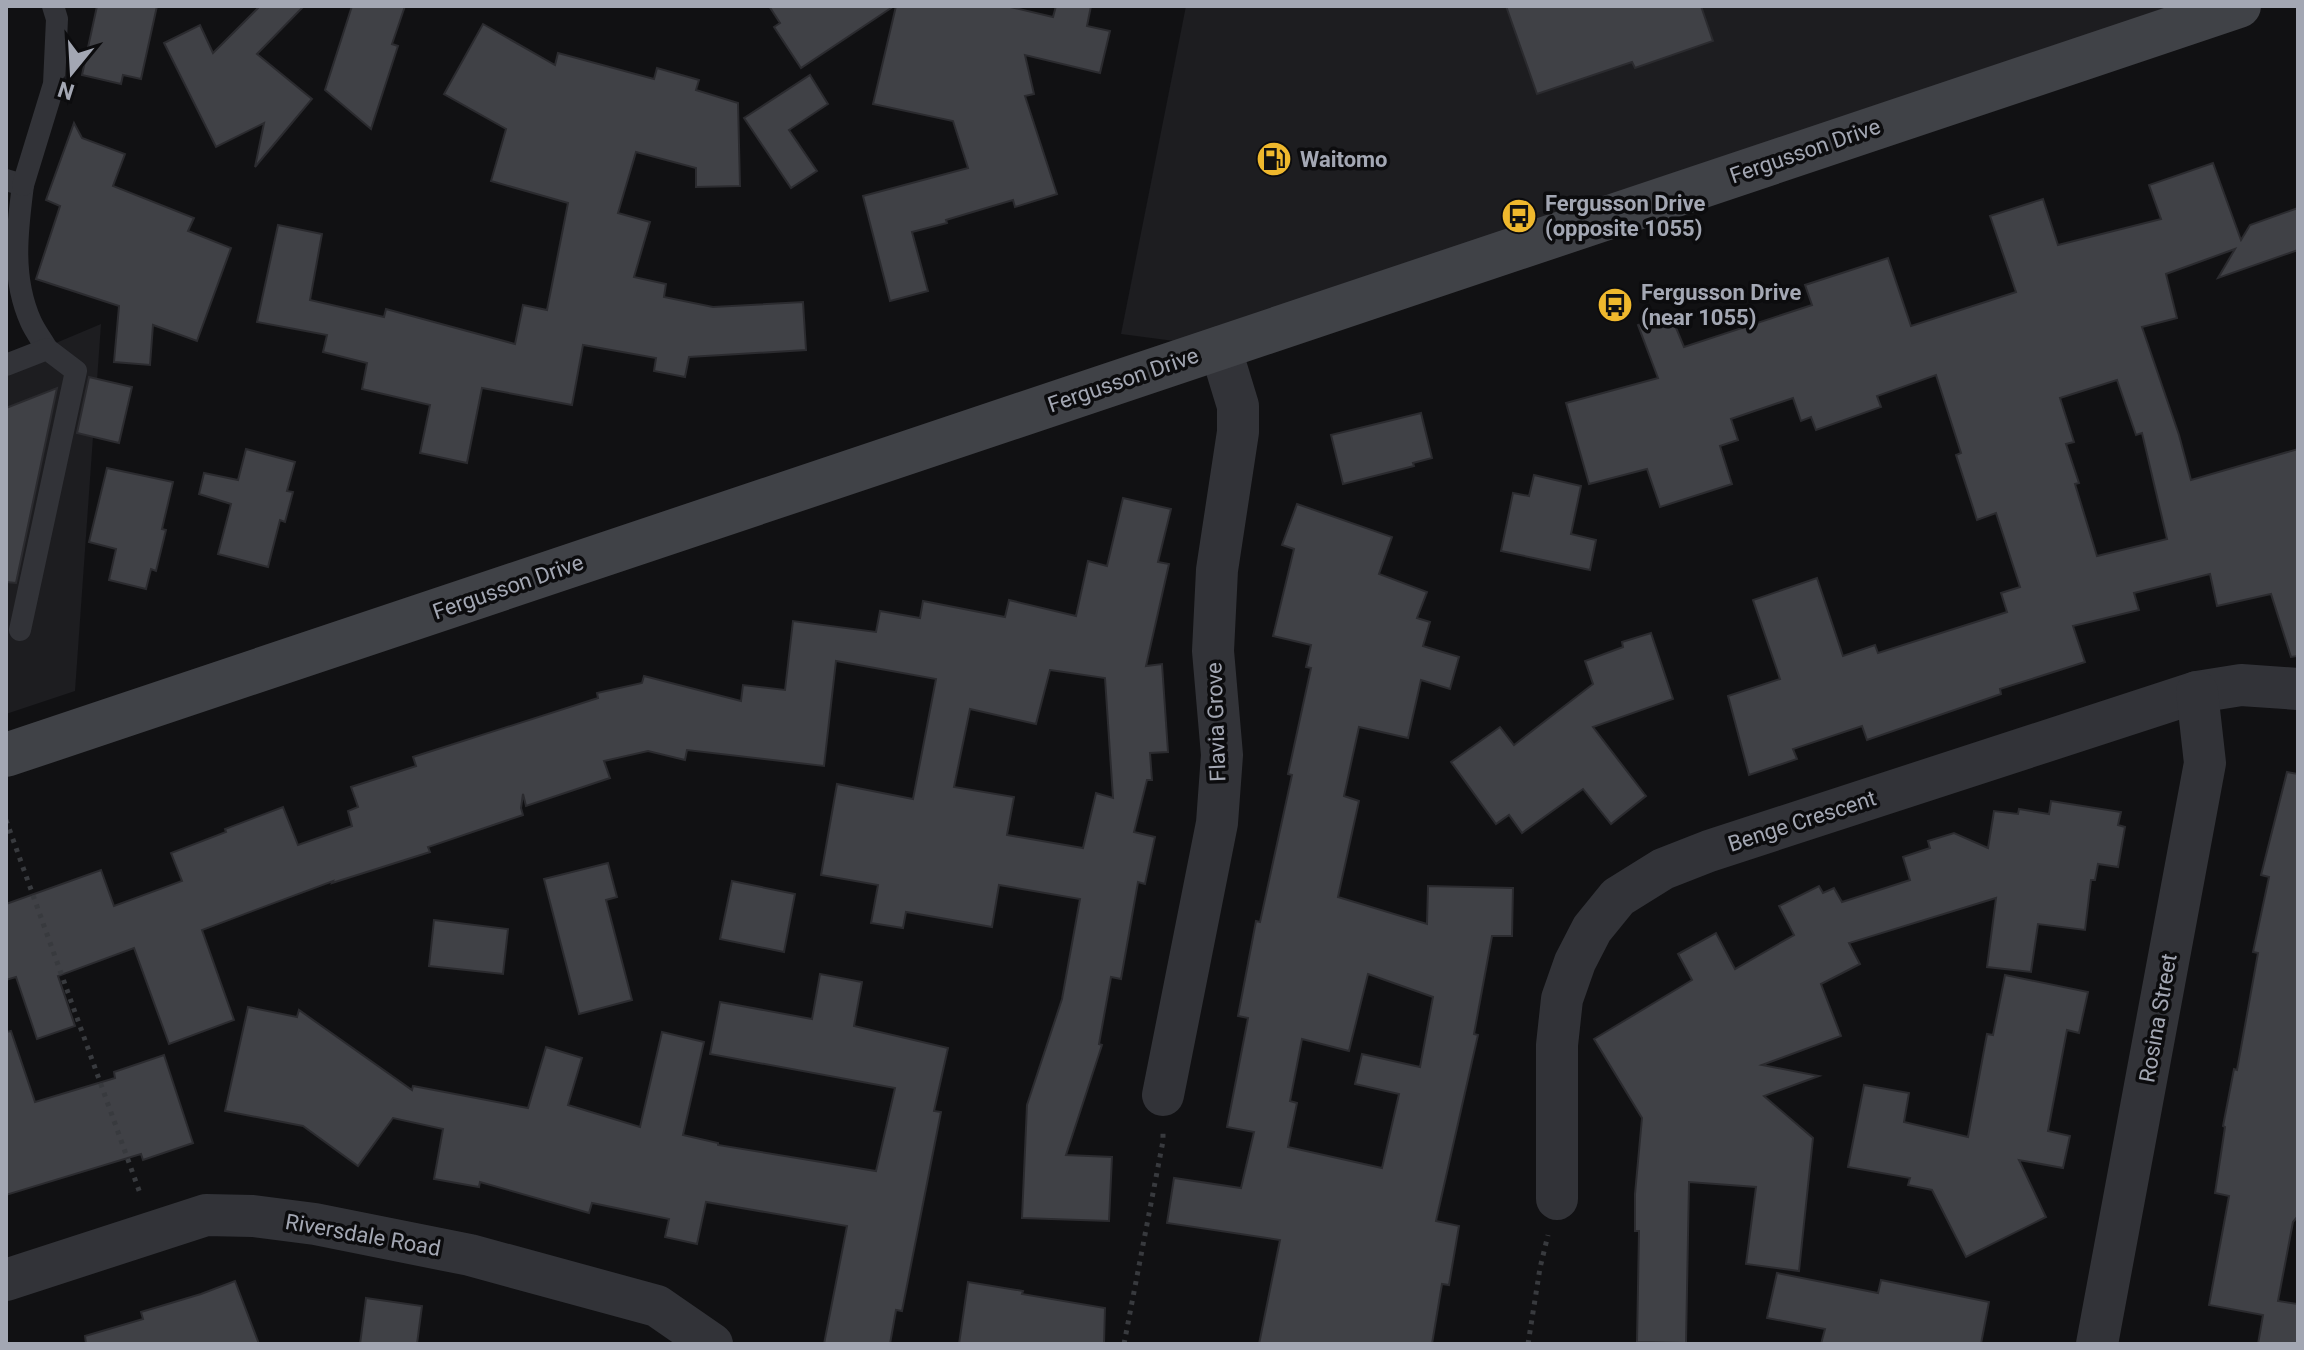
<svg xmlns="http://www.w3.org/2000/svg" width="2304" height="1350" viewBox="0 0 2304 1350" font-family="Roboto,sans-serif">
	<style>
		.built { fill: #1d1d20 }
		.building { fill: #404146; stroke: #2b2b2f; stroke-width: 2; fill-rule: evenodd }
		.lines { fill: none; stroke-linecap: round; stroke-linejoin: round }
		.path { stroke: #383a3e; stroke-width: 5; stroke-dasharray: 4 6; stroke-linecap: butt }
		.service { stroke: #323338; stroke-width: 22 }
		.minor { stroke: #323338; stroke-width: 42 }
		.secondary { stroke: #404247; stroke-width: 44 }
		.labels { text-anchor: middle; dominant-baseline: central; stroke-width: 7; stroke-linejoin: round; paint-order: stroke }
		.street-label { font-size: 22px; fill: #a3a7b3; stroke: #0c0c0e }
		.poi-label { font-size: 22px; font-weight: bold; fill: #a3a7b3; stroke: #0c0c0e; text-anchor: start }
	</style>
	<rect width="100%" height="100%" fill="#111113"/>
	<!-- built -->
	<g class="built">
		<path d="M1186,6H2239L1220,347L1121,334Z"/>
		<path d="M101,324L75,691L6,714V364Z"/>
	</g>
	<!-- building -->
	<g class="building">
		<path d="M97,6H157L141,79L123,75L121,84L82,75Z"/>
		<path d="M260,6H304L257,54L312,99L255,167L264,123L216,147L164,43L200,25L213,53Z"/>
		<path d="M352,6H405L392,44L398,46L371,129L325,90Z"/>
		<path d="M769,6H894L801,68L774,27L780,23Z"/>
		<path d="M896,6H1006L1053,17L1056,6H1091L1087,26L1110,31L1100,73L1025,55L1034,94L1025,96L1057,194L1015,207L1013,200L946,220L947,223L912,232L928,291L890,301L863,196L968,168L953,121L873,104Z"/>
		<path d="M1506,6H1701L1713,41L1635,68L1632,62L1537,94Z"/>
		<path d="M483,24L555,65L558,53L654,79L657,68L699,80L696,90L738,103L740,186L696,187V168L636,152L618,213L650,222L634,277L666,284L664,297L713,307L803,302L806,350L689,357L685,377L654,371L656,358L583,345L572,405L482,388L467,463L420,453L430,405L362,389L367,363L323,352L327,335L257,322L278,225L322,234L310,300L384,317L386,309L515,344L523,305L547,310L568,203L491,181L506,129L444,94Z"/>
		<path d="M810,75L828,104L789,130L817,171L791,188L744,118Z"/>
		<path d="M74,123L82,138L125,154L113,186L194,218L188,231L231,248L197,341L153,325L150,365L114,362L119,306L36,279L60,206L46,200Z"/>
		<path d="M2213,163L2241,240L2250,225L2298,208V250L2218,278L2235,249L2166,274L2177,318L2142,327L2179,435L2191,480L2298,449V656L2291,657L2271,594L2217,606L2210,574L2134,593L2139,610L2073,626L2085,662L2000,689L2001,694L1867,740L1862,726L1793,749L1797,759L1749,775L1728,696L1780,679L1753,600L1817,578L1843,656L1875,645L1878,653L2007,612L2001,593L2020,587L1996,513L1977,520L1956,455L1961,453L1936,375L1877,396L1881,407L1816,430L1811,417L1801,421L1793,398L1731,419L1738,440L1720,446L1732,484L1660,507L1647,469L1589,484L1566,403L1658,378L1638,325L1670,313L1684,347L1812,305L1805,285L1888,258L1911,326L2016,292L1990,216L2043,199L2058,245L2161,219L2149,185ZM2117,380L2136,435L2142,433L2167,539L2097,556L2075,484L2079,483L2066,444L2074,442L2060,398Z"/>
		<path d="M89,377L132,387L119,443L77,433Z"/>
		<path d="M57,388L16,583L6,582V408Z"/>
		<path d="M1421,413L1432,458L1413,463L1414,466L1343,484L1331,435Z"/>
		<path d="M246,449L295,462L287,491L293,492L285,522L280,520L268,567L218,554L231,504L199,494L204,473L238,480Z"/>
		<path d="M107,468L173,482L162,529L166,530L156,571L151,569L146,589L109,580L116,549L89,542Z"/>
		<path d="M1534,475L1581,486L1571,534L1596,540L1590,570L1501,551L1513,493L1529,496Z"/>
		<path d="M1123,498L1171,509L1158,562L1169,564L1146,666L1162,664L1168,752L1150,753L1152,780H1147L1134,832L1155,837L1145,884L1138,882L1121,979L1111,977L1099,1044L1102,1045L1066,1155L1112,1157L1109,1221L1022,1218L1027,1105L1062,999L1080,899L999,885L992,927L906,912L903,928L871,923L878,885L821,875L837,784L913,799L936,679L836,661L824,766L687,750L685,760L648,751L604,761L610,778L526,806L523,794L521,808L523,815L428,847L430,852L332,883L333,881L202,930L234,1020L169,1044L134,948L58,976L75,1026L37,1039L16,977L6,980V904L101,870L114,906L182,881L171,853L226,832L225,829L283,807L298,845L352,826L348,811L358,807L351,787L416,766L413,757L598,698L597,693L642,683L644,676L741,701L743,685L785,690L793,621L876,632L880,611L920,618L923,601L1005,617L1009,600L1076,616L1088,561L1107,566ZM1050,670L1105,678L1113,798L1096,793L1083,848L1007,835L1014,797L954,787L970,709L1036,724Z"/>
		<path d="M1297,504L1392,537L1379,574L1427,592L1417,618L1430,622L1423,646L1459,657L1450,689L1421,680L1408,738L1359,727L1344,796L1359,801L1338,897L1427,924L1428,886L1513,888L1512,936H1492L1474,1034L1478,1035L1436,1221L1459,1226L1449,1285L1442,1284L1432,1344H1259L1280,1240L1167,1223L1174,1178L1241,1188L1254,1132L1227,1127L1248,1018L1238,1016L1256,921L1260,922L1292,775L1288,774L1311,668L1306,667L1311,645L1273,636L1294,549L1282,545ZM1368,974L1433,997L1420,1067L1362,1054L1355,1084L1399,1094L1382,1168L1288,1147L1297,1103L1290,1101L1302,1039L1349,1051Z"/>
		<path d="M1651,633L1673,699L1593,727L1646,796L1611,824L1583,789L1522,833L1509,815L1496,824L1451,762L1500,727L1514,745L1593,684L1585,661L1623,647L1622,642Z"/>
		<path d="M2287,772L2298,774V1216L2293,1222L2278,1301L2298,1304V1344H2258L2263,1315L2209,1305L2229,1196L2215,1193L2225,1127L2223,1126L2234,1069L2237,1070L2258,953L2253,952L2269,877L2261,875Z"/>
		<path d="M2051,801L2121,812L2118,825L2125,827L2118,867L2098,864L2095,880H2091L2085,930L2038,924L2031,972L1987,967L1996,898L1849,943L1860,964L1821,984L1841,1036L1762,1065L1819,1076L1764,1096L1813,1138L1799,1271L1746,1264L1756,1187L1689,1182L1686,1343L1637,1342L1639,1231H1635V1194L1642,1118L1594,1039L1692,980L1678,954L1716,933L1735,969L1794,935L1779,906L1819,886L1823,893L1834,888L1842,902L1910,880L1903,857L1930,848L1928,841L1954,833L1988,848L1994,811L2018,814L2019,809L2049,814Z"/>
		<path d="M608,863L617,897L606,900L632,1000L579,1014L544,879Z"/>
		<path d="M732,881L795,894L784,952L720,939Z"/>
		<path d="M434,920L508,929L503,974L429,966Z"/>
		<path d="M820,974L862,982L854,1026L948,1048L934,1111L941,1112L902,1311L896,1310L890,1344H824L847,1226L706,1202L697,1244L665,1237L669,1219L592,1203L589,1213L480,1182L479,1187L434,1179L443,1129L393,1118L358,1166L303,1126L225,1111L248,1007L297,1017L299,1010L412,1090L413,1086L528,1108L546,1047L582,1058L568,1105L640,1127L662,1032L704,1042L683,1135L718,1143V1145L876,1171L895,1088L710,1054L720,1002L812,1019Z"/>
		<path d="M2005,975L2088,992L2079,1033L2067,1030L2048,1131L2070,1136L2063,1168L2019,1160L2046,1217L1966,1257L1932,1190L1908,1185L1910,1178L1848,1167L1864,1085L1909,1093L1904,1122L1968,1137L1987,1034L1993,1035Z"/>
		<path d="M11,1031L35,1102L115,1078L114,1072L164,1055L193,1143L143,1160L141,1154L6,1195V1032Z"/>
		<path d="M1777,1273L1878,1293L1881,1280L1989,1302L1981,1344H1821L1825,1329L1767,1318Z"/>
		<path d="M235,1281L259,1344H86L85,1336L143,1319L141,1312L201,1294Z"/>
		<path d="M968,1282L1023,1291L1022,1294L1105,1308L1104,1344H959Z"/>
		<path d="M366,1298L422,1306L417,1344H360Z"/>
	</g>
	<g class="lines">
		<!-- path -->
		<g class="path">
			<path d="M6,820L141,1196"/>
			<path d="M1124,1344L1163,1141V1132"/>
			<path d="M1528,1344L1540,1268L1548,1235"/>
		</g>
		<!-- service -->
		<g class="service">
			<path d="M6,180L23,185C17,231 11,278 31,322C35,331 42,340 47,349"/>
			<path d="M23,185L54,84L57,19L53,6"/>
			<path d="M6,365L47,349L76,371L20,630"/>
		</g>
		<!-- minor -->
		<g class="minor">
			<path d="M1163,1095L1217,823L1222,755L1213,651L1217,570L1238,432V406L1220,347"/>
			<path d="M1557,1199V1045L1562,999L1575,962L1592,929L1618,897L1663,869L1709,851L2197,692L2241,685L2298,689"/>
			<path d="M6,1280L206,1215L253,1216L315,1224L470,1255L657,1306L712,1344"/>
			<path d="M2097,1344L2205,763L2197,692"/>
		</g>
		<!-- secondary -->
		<path class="secondary" d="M6,755L2239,6"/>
	</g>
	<!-- icons -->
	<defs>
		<symbol id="fuel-disc" viewBox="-11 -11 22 22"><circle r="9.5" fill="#efb82d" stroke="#0c0c0e"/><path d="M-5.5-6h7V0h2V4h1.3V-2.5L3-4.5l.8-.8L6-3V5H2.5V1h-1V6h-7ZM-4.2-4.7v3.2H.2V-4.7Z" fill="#111"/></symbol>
		<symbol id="bus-disc" viewBox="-11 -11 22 22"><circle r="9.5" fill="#efb82d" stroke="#0c0c0e"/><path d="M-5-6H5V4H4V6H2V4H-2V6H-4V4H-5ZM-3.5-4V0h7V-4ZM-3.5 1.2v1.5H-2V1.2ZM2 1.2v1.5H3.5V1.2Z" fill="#111"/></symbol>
	</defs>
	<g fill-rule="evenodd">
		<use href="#fuel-disc" x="1254" y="139" width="40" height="40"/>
		<use href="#bus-disc" x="1499" y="196" width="40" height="40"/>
		<use href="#bus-disc" x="1595" y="285" width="40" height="40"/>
	</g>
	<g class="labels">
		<!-- street labels -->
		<g class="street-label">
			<text transform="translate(1805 151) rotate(-19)">Fergusson Drive</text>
			<text transform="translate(1123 380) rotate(-19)">Fergusson Drive</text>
			<text transform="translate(508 587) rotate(-19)">Fergusson Drive</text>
			<text transform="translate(1216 722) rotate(-92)">Flavia Grove</text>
			<text transform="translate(1802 821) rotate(-18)">Benge Crescent</text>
			<text transform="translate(2158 1018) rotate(-80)">Rosina Street</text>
			<text transform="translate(363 1235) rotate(10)">Riversdale Road</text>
		</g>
		<!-- poi labels -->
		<g class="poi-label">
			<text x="1300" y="159">Waitomo</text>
			<text x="1545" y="203">Fergusson Drive<tspan x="1545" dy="25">(opposite 1055)</tspan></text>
			<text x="1641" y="292">Fergusson Drive<tspan x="1641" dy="25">(near 1055)</tspan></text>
		</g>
	</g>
	<!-- border -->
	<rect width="2304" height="1350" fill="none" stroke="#a3a7b3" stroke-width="16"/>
	<!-- north arrow -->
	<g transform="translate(72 72) rotate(198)" stroke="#0c0c0e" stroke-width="6" paint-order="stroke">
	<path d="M0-6L14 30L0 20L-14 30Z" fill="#a3a7b3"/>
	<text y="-12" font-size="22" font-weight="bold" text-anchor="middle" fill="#a3a7b3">N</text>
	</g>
</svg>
